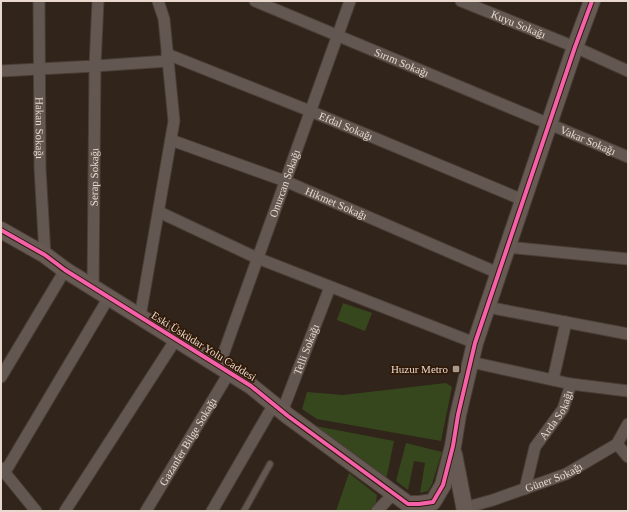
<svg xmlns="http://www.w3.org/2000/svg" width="629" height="512" viewBox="0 0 629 512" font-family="'Times New Roman',serif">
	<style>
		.green { fill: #36471d }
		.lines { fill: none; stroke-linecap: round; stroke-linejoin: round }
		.lane-casing { stroke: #4a3e37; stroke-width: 8 }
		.street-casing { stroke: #4a3e37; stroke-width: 13 }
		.secondary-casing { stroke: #4a3e37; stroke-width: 18 }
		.lane { stroke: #635851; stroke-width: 5.5 }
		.street { stroke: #635851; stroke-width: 11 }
		.secondary { stroke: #675a54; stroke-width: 16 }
		.cycleway-casing { stroke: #301907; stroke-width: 6 }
		.cycleway { stroke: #f560ab; stroke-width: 4 }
		.poi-dot { fill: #a8998e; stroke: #301907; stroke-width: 1.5 }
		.labels { text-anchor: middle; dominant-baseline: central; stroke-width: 3.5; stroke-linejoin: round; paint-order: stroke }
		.street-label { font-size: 11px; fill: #e8d8cd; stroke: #301907 }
		.poi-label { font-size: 11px; fill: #e8d8cd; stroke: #301907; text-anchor: end }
	</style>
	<rect width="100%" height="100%" fill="#31241a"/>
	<!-- green -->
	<g class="green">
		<path d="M343,303L372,313L365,331L337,320Z"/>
		<path d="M446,383L452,387L441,441L317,419L302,409L307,392L343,395Z"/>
		<path d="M310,425L394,441L386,480Z"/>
		<path d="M406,443L442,452L432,484L428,491L420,493L425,463L414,461L408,490L396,481Z"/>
		<path d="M349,473L377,495L375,511H336Z"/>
	</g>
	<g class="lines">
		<defs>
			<path id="lane" d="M244,511L270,464"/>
			<g id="street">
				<path id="s1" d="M39,1L40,168L45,255"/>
				<path id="s2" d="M255,1L628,157"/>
				<path id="s3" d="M461,1L575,47L628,71"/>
				<path id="s4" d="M167,54L310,111L523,200"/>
				<path d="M1,71L95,66L98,1"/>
				<path id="s5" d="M171,140L285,181L498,273"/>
				<path d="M159,212L257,258L475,343"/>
				<path d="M507,247L628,259"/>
				<path id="s6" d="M93,288L95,66L168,61"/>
				<path d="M487,307L628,334"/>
				<path d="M140,317L174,121L164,19L158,1"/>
				<path d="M471,362L571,384"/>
				<path id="s7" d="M219,366L350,1"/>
				<path d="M1,377L65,270"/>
				<path d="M553,380L566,322"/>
				<path id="s8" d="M282,412L330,287"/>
				<path d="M617,444L628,457"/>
				<path d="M1,468L36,511"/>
				<path d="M5,472L109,297"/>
				<path id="s9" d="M525,489L535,447L563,409L571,384L628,391"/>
				<path id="s10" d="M464,508L493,500L566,474L617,444L628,424"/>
				<path d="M65,511L176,339"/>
				<path id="s11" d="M146,511L229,373"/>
				<path d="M212,511L274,404"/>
				<path d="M377,511L394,493"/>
			</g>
			<g id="secondary">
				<path d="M1,230L45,255L65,270L251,386L288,416L408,504H419L433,502L443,485L453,446L458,415L475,343L575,47L592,1"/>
				<path d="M454,454L465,511"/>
			</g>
		</defs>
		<!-- lane casing -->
		<use href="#lane" class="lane-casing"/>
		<!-- street casing -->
		<use href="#street" class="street-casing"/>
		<!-- secondary casing -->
		<use href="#secondary" class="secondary-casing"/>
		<!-- lane -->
		<use href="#lane" class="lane"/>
		<!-- street -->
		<use href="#street" class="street"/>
		<!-- secondary -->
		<use href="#secondary" class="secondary"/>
		<defs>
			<path id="cycleway" d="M1,230L45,255L65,270L251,386L288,416L408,504H419L433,502L443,485L453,446L458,415L475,343L575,47L592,1"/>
		</defs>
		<!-- cycleway casing -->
		<use href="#cycleway" class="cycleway-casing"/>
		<!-- cycleway -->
		<use href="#cycleway" class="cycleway"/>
	</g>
	<!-- markers -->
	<rect class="poi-dot" x="452" y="365" width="8" height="8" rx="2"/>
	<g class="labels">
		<!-- street labels -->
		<g class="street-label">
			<text stroke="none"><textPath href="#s3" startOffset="62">Kuyu Sokağı</textPath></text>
			<text stroke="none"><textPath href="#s2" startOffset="159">Sırım Sokağı</textPath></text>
			<text stroke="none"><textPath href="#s4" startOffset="193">Efdal Sokağı</textPath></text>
			<text stroke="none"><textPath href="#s1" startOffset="127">Hakan Sokağı</textPath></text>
			<text stroke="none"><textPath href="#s2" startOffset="361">Vakar Sokağı</textPath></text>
			<text stroke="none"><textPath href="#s6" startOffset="111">Serap Sokağı</textPath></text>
			<text stroke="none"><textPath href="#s7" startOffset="194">Onurcan Sokağı</textPath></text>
			<text stroke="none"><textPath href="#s5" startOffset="177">Hikmet Sokağı</textPath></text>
			<text transform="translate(204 346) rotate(32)">Eski Üsküdar Yolu Caddesi</text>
			<text stroke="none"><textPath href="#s8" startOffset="67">Telli Sokağı</textPath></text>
			<text stroke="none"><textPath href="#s9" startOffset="82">Arda Sokağı</textPath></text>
			<text stroke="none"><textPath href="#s11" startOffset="81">Gazanfer Bilge Sokağı</textPath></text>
			<text stroke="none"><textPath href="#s10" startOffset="95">Güner Sokağı</textPath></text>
		</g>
		<!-- poi labels -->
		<g class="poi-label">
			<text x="448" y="369">Huzur Metro</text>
		</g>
	</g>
	<!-- border -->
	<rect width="629" height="512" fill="none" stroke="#e8d8cd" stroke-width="4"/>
</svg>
